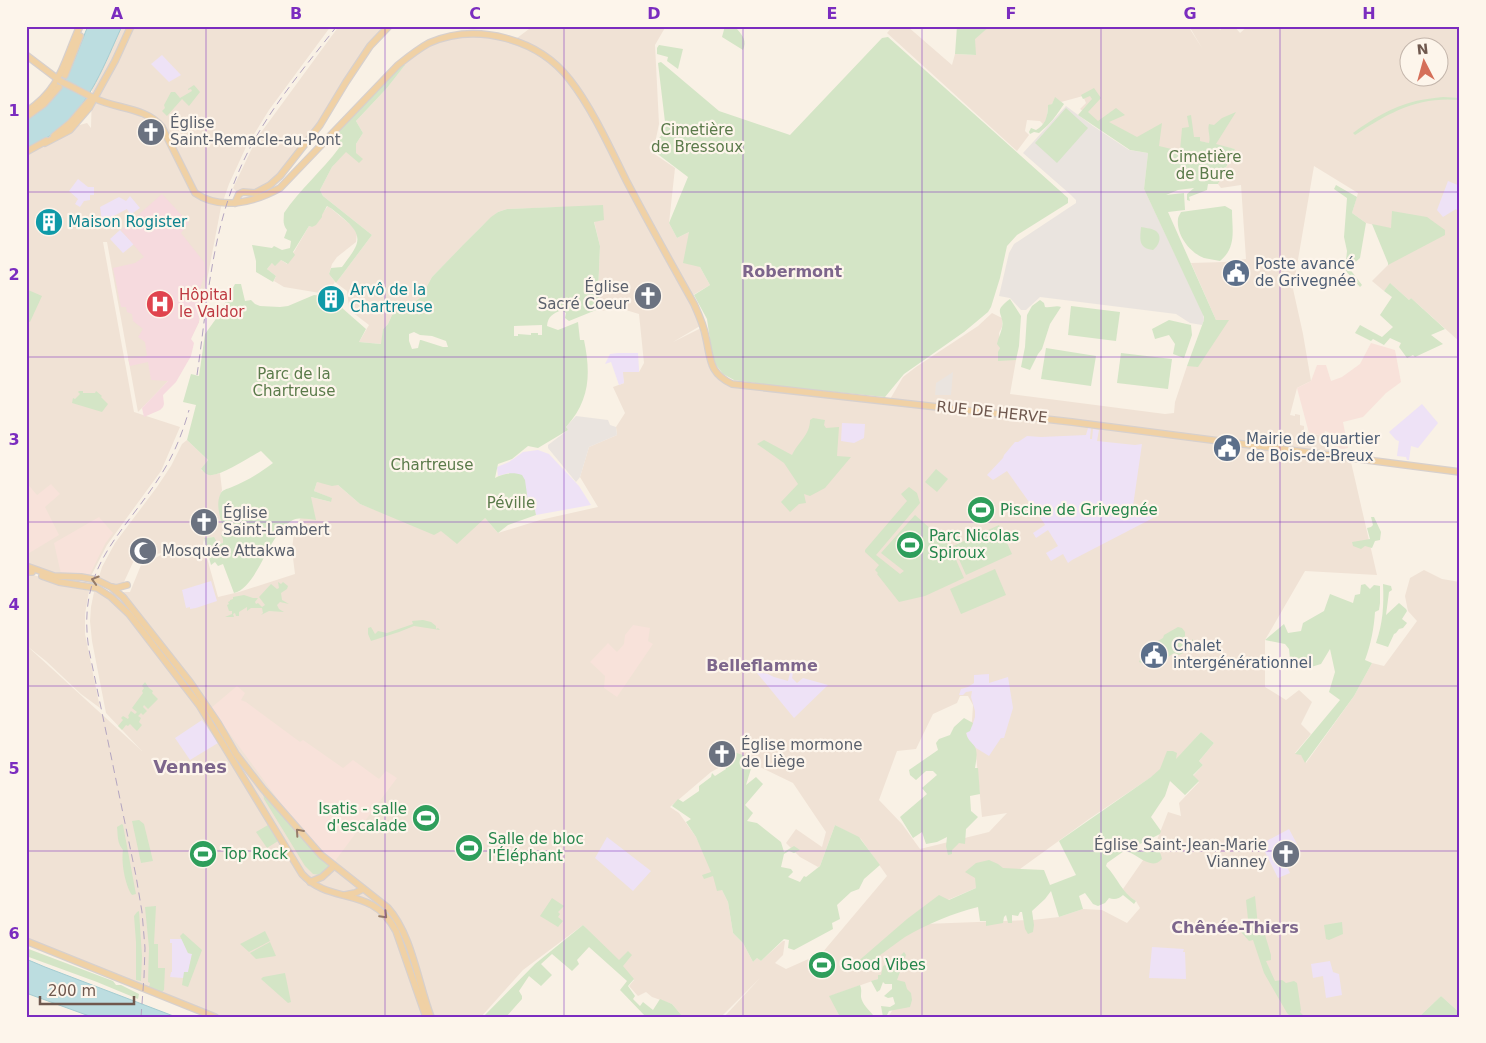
<svg xmlns="http://www.w3.org/2000/svg" width="1486" height="1043" viewBox="0 0 1486 1043" font-family="'DejaVu Sans',sans-serif">
	<style>
		.residential { fill: #f0e2d5; fill-rule: evenodd }
		.commercial { fill: #f8e2da }
		.industrial { fill: #eae4df }
		.education { fill: #eee2f6 }
		.medical { fill: #f6dade }
		.green { fill: #d4e5c6; fill-rule: evenodd }
		.water { fill: #bcdde0; stroke: #a4ccd1 }
		.lines { fill: none; stroke-linecap: round; stroke-linejoin: round }
		.major-casing { stroke: #d7d0cd; stroke-width: 8 }
		.major { stroke: #f0d1a5; stroke-width: 5.5 }
		.rail { stroke: #b3a5c1; stroke-width: 1; stroke-dasharray: 8 5; stroke-linecap: butt }
		.major-bridge-casing { stroke: #d7d0cd; stroke-width: 8; stroke-linecap: butt }
		.major-bridge { stroke: #f0d1a5; stroke-width: 5.5 }
		.oneway { stroke: #967c68 }
		.grid { fill: none; stroke: #7b2cbf; stroke-width: 1; stroke-opacity: 0.55 }
		.labels { text-anchor: middle; dominant-baseline: central; stroke-width: 4.5; stroke-linejoin: round; paint-order: stroke }
		.worship-label { font-size: 15px; fill: #5b616d; stroke: #fdf5eb; text-anchor: start }
		.park-label { font-size: 15px; fill: #5a7a4a; stroke: #fdf5eb }
		.culture-label { font-size: 15px; fill: #0d838f; stroke: #fdf5eb; text-anchor: start }
		.service-label { font-size: 15px; fill: #4e5e75; stroke: #fdf5eb; text-anchor: start }
		.health-label { font-size: 15px; fill: #be3a42; stroke: #fdf5eb; text-anchor: start }
		.street-label { font-size: 15px; fill: #6f584e; stroke: #fdf5eb }
		.leisure-label { font-size: 15px; fill: #27864d; stroke: #fdf5eb; text-anchor: start }
		.neighbourhood-label { font-size: 16px; font-weight: bold; fill: #7d668c; stroke: #fdf5eb }
		.quarter-label { font-size: 18px; font-weight: bold; fill: #7d668c; stroke: #fdf5eb }
		.neatline { fill: none; stroke: #7b2cbf; stroke-width: 2 }
		.grid-label { font-size: 16px; text-anchor: middle; font-weight: bold; fill: #7b2cbf }
	</style>
	<rect width="100%" height="100%" fill="#f9f1e5"/>
	<!-- residential -->
	<g class="residential">
		<path d="M121,26H331L269,110L246,147L229,184L221,207L199,322L170,379L138,412L107,242H103L134,412L180,427L161,471L107,545L91,576L78,574L62,576L26,564V149L76,126L87,123L91,128L92,90Z"/>
		<path d="M339,26H389L379,36L320,125L280,176L261,189L239,194L233,188L257,138Z"/>
		<path d="M533,26H666L655,45L659,124L653,153L675,168L669,223L677,238L689,232L700,267L710,285L693,295L700,326L673,342L703,327L709,359L732,384L889,401L903,377L916,367L978,326L992,313L1002,318V327L999,333L1000,347L998,360H1016L1010,394L1165,414L1174,413L1175,402L1187,366H1198L1228,320H1216L1191,263L1224,262L1246,259L1241,185L1221,188L1218,184L1235,149L1199,141L1180,152L1148,149L1130,145L1080,109L1086,103L1083,96L1061,102L1055,98L1052,104L1048,106L1047,118L1043,124L1040,121L1027,120L1025,131L1029,135L1017,151L887,33L893,26H907L952,65L955,54L975,55V38L990,26H1023L1025,29L1031,26H1188L1202,48L1189,26H1217L1220,30L1225,26H1234L1240,33L1248,26H1460V342L1411,298L1409,300L1391,284L1384,291L1372,281L1388,265L1391,229L1366,223L1352,213L1358,193L1314,166L1293,289L1303,334L1311,381L1297,388L1290,415L1295,416V414L1300,415V425L1304,426V432L1327,437L1333,450L1351,462L1377,575L1305,571L1265,640V687L1286,700L1299,690L1312,702L1301,724L1311,734L1295,753L1301,754L1306,763L1354,696L1372,663L1384,666L1417,621L1408,611L1405,596L1410,578L1424,570L1442,579L1460,582V1013L1441,996L1419,1017H888L901,997L892,977L878,979L830,996L840,1017H724L760,978L721,1017H683L672,1004L652,997L646,992L638,996L629,986L634,980L583,925L523,970L481,1017H215L26,938V573L89,591L85,614V634L100,708L81,694L46,661L27,646L142,751L106,713L92,641L90,621L91,607L94,592H130L141,565L167,552L135,558L124,582L118,587L99,577L102,567L115,543L157,487L171,466L182,444L187,440L208,460L201,470L212,475L220,473L222,490L220,495L225,534L223,543L217,544L213,537L204,538L203,544L218,597L239,592L295,574L292,550L294,532L300,519L311,497L331,502V498L314,491L317,482L338,485L360,504L386,514L441,531L485,518L498,533L540,520L598,507L580,477L589,447L617,435L616,427L625,413L613,387L624,383L622,372H639L644,363L639,314L619,308L601,311L598,293L600,246L594,221L559,207L507,209L498,212L482,226L432,277L421,297L411,305L392,315L388,324L383,329L382,344L359,342L369,325L352,312L349,308L347,291L336,283L372,235L323,196L320,190L332,167L346,151L359,162L362,159L356,154V144L363,133L356,121L387,88L404,66L401,65L414,52L442,39L468,35L517,38ZM1408,48H1438V78H1408ZM960,696H968L973,705L972,721L964,734L976,755L982,817L1007,813L989,832L920,849L902,824L879,800L897,751L916,749L933,714L957,703ZM1201,732L1214,743L1199,761L1203,765L1193,776L1199,782L1179,803L1181,816L1168,812L1157,840L1123,889L1128,896L1136,901L1140,908L1127,923L1102,910L1083,909L1059,917L1033,920L924,924L948,900L1020,869L1089,819L1175,761ZM739,757L793,783L826,832L822,847L796,829L786,843L800,857L818,867L820,866L835,825L861,839L887,876L822,953L786,969L775,963L783,955L785,941H783L761,961L757,958L753,962L743,943L733,933L728,902L696,837L679,813L670,807L711,772Z"/>
		<path d="M328,206L352,226L357,233L356,242L337,257L332,264L329,274L335,282L326,294L284,287L274,281L276,276L267,269L272,263L281,260L287,264L309,226L312,227Z"/>
	</g>
	<!-- commercial -->
	<g class="commercial">
		<path d="M1371,343L1395,350L1401,382L1386,393L1363,417L1343,422L1348,448L1343,449L1335,448L1328,432L1325,431L1324,436L1309,433L1297,388L1311,381L1317,365H1326L1331,381L1342,377L1360,364Z"/>
		<path d="M26,482L37,495L51,484L60,494L45,507L59,535L26,555Z"/>
		<path d="M99,517L113,533L105,544L90,574L76,573L61,574L54,543Z"/>
		<path d="M633,625L650,628L648,641L653,644L617,697L604,688L605,676L590,662L608,643L617,652L624,644L625,635Z"/>
		<path d="M237,686L245,693L241,700L246,702L300,742L303,740L343,768L353,760L379,779L386,771L397,778L335,861L316,848L298,827L211,708Z"/>
	</g>
	<!-- industrial -->
	<g class="industrial">
		<path d="M1066,106L1093,126L1129,150L1148,153L1144,189L1203,313L1204,320L1202,325L1190,323L1176,314L1040,297L1026,310H1021L1010,298L999,296L1009,253L1014,244L1076,203V200L1071,195L1023,153Z"/>
		<path d="M953,372L951,395H935L936,383Z"/>
		<path d="M576,416L608,420L610,425L616,427L617,435L589,447L580,477L576,482L548,448V445L568,430L566,427Z"/>
	</g>
	<!-- education -->
	<g class="education">
		<path d="M162,55L181,75L169,82L151,64Z"/>
		<path d="M78,179L88,187H94V195H90V200L84,201L80,207L75,204L78,199L69,191Z"/>
		<path d="M1448,181L1460,186V213L1456,209L1443,217L1437,210Z"/>
		<path d="M130,196L140,208L130,215L127,209L102,222L100,207L119,197L126,201Z"/>
		<path d="M120,230L134,244L123,253L110,239Z"/>
		<path d="M618,353H638L639,369V372H623L624,383L619,385L611,362L605,364L610,354Z"/>
		<path d="M1422,404L1438,423L1418,448L1411,446L1409,460H1407L1406,457L1397,456L1399,441L1396,440L1389,432Z"/>
		<path d="M842,423L865,424L864,438L854,443L841,441Z"/>
		<path d="M1088,428H1091L1090,439H1092L1093,429L1099,430L1097,441L1135,445L1142,444L1133,506L1150,512L1153,518L1072,560L1068,563L1063,554L1051,561L1046,553L1058,546L1048,530L1036,538L1033,533L1045,525L1044,523L1007,471L993,480L987,475L1003,458L1004,455L1015,442H1018L1027,436L1041,437L1086,435Z"/>
		<path d="M538,450L549,454L579,486L591,505L536,515L533,501L528,502L526,490L509,473L498,476L497,467L509,462L523,452Z"/>
		<path d="M211,581L217,601L196,608L190,609V607L186,608L182,590Z"/>
		<path d="M793,661H795L792,678L797,683L803,678L828,685L794,718L757,673L759,672L768,674L774,677L788,681Z"/>
		<path d="M989,674V683L1008,677L1013,708L1004,738H1001L989,756L976,748L968,740L966,732L972,726L975,717V711L971,697L972,691L966,692L963,695H959L961,689L968,687L974,683V675Z"/>
		<path d="M202,720L218,743L190,760L175,738Z"/>
		<path d="M1289,829L1297,844L1291,847L1287,842L1277,847L1290,873L1278,878L1261,844Z"/>
		<path d="M607,837L651,871L633,891L595,858Z"/>
		<path d="M170,939H182L188,953L192,954L188,973L183,978L170,977L171,972H172V943H170Z"/>
		<path d="M1152,947L1184,949L1183,952H1185L1186,979L1149,978Z"/>
		<path d="M1330,961L1333,972L1339,974L1342,995L1326,998L1323,976L1313,978L1311,964Z"/>
	</g>
	<!-- medical -->
	<path class="medical" d="M162,194L189,223L181,233L204,262L205,273L200,289L199,322L191,339L194,343L191,356L176,382L163,395L164,404L163,407L160,410L144,417L142,408L168,381L151,380L148,362L130,366L128,359L147,356L145,342L138,337L143,329L133,321L132,314L127,312L126,307H121L113,268L135,263L144,257L121,230Z"/>
	<!-- green -->
	<g class="green">
		<path d="M725,26H737V29C743,36 747,41 743,50L722,37Z"/>
		<path d="M957,26H990L975,39L976,55L955,54Z"/>
		<path d="M888,37L1068,198V203L1017,235L1007,246L1000,278L991,307L988,312L964,332L904,374L885,397L776,386L734,380L723,374L716,365L712,354L707,319L694,295L710,285L700,267L683,263L689,232L677,238L669,223L688,177L655,152L658,139L661,136L665,122L658,63L661,62L719,111L790,135L882,38Z"/>
		<path d="M659,45L683,49L678,69L667,61L668,57L657,54V48Z"/>
		<path d="M401,65H405L387,88L356,121L363,133L356,144V153L363,159L359,163L346,152L332,167L320,190L323,196L372,235L336,283L329,274L331,268L342,267C357,246 367,238 343,218C338,214 333,209 327,206L322,215V217L316,225L312,227L309,226L293,252L295,255L288,264L281,260L275,266L272,263L267,269L276,276L273,282L256,272V261L252,245L272,248L274,246L282,250L290,248L291,241L284,238L287,230C282,224 284,219 284,213C300,189 322,171 339,148L338,143L333,137Z"/>
		<path d="M194,85L200,92L189,106L182,99L167,116L162,111L165,108L164,105L171,92H175L180,98L192,91L191,89L188,90V89Z"/>
		<path d="M1094,88L1101,98L1088,112L1098,121L1116,108L1125,115L1109,122L1137,137L1162,123L1159,146L1180,151L1182,128L1189,127L1187,116L1191,115L1194,137H1200V141L1209,143C1211,136 1207,131 1209,124L1214,125L1222,118L1236,112L1216,144L1235,149L1218,184H1208L1207,190L1189,197L1190,201L1187,200V194L1194,188L1178,190L1166,195L1184,193L1185,210L1168,212L1216,320H1229L1198,367L1187,366L1204,320V317L1144,189L1148,153L1130,150L1078,115L1092,99L1090,96L1083,99L1081,95Z"/>
		<path d="M1055,97L1064,104C1059,111 1054,119 1048,125C1045,128 1042,130 1039,133L1034,132L1030,134L1029,132L1031,128L1036,130C1045,125 1048,117 1048,105L1052,104Z"/>
		<path d="M1443,97L1460,98V100C1418,96 1388,113 1355,135L1353,133C1372,119 1392,107 1416,101C1424,99 1434,98 1443,97Z"/>
		<path d="M1066,108L1088,128L1057,163L1035,143Z"/>
		<path d="M1336,185L1357,197L1352,213L1366,223L1360,258L1349,268L1362,285L1360,287L1345,270L1347,251L1344,237L1347,198L1334,189Z"/>
		<path d="M603,205L604,220L594,222L600,246L598,293L601,308L569,321L565,318L566,313L561,310C553,314 548,316 547,326L558,330L578,322L580,340H584C591,374 590,400 566,427L568,430L538,448L528,446L512,459L498,464L495,478C503,473 514,472 522,475L525,480L528,502L533,501L536,515L508,525L498,533L485,518L457,544L441,531L434,535L360,504L338,485L332,486L317,482L314,491L332,498L331,502L311,497L316,520C309,519 299,517 293,520C269,531 258,588 234,593L223,564L218,566L215,562L211,565L204,538L214,537L218,544L223,543V539L221,535L225,534C222,522 215,507 220,495C221,490 227,489 232,487C247,481 260,473 273,463L261,451C250,457 222,475 212,475C207,476 204,472 201,469L208,460L187,440L196,405L183,402L191,374L199,376L205,334L218,316L235,284H241L245,301L251,300L255,304L260,306L280,307L288,306L314,295L329,297L332,301L333,300L366,329L359,342L381,344L383,329L388,324L392,315L403,305L408,303L411,305L421,297L432,277L463,245L491,217L498,212L507,209ZM542,325V335H538V333H531V335L518,334V336H514V326ZM414,332L420,335L432,336L446,341L448,347H443L421,340H420L418,348L412,349L409,341V334Z"/>
		<path d="M1225,206L1232,210C1232,230 1237,247 1220,261C1215,260 1209,259 1204,258C1190,253 1176,235 1178,219C1178,217 1180,214 1181,212Z"/>
		<path d="M1392,211L1427,217L1445,230V235L1388,265V263L1372,224L1391,228Z"/>
		<path d="M1141,227C1145,228 1150,228 1154,230C1163,234 1160,245 1153,250C1138,248 1140,239 1141,227Z"/>
		<path d="M1390,283L1409,300L1411,298L1445,329L1431,335L1443,344L1415,357L1413,355L1407,358L1399,347L1401,343L1390,338L1384,345L1373,339L1371,341L1355,333L1360,325L1382,337L1393,327L1380,315L1392,297L1384,291Z"/>
		<path d="M26,289L42,296L30,322L26,321Z"/>
		<path d="M1010,299L1021,316L1019,346L1016,360L998,361V352L1000,348L997,344C998,338 1001,333 1002,328C1005,312 991,313 1010,299Z"/>
		<path d="M1040,300L1044,303L1045,307C1051,308 1056,305 1061,307L1050,324L1042,349L1038,354L1030,370L1021,367L1025,347L1027,315L1032,306Z"/>
		<path d="M1071,306L1120,312L1116,341L1068,335Z"/>
		<path d="M1169,320L1191,325L1192,335L1184,358L1173,354L1175,344L1169,335L1155,339L1152,329Z"/>
		<path d="M1046,348L1096,356L1091,386L1041,379Z"/>
		<path d="M1121,353L1172,359L1168,389L1117,383Z"/>
		<path d="M79,391H83V393H95L96,391L102,396L101,397L108,404L102,412L72,403L73,398L75,399L80,394L78,392Z"/>
		<path d="M813,418L825,420L824,425L826,428L839,427L837,456L851,457L825,488L810,496L804,494L806,503L799,504L790,512L781,502L798,484L784,463L757,444L764,440L792,455C798,442 810,435 810,420Z"/>
		<path d="M936,469L948,479L937,492L925,482Z"/>
		<path d="M909,487L917,493L920,503L876,555L900,574L904,571L881,553L915,515L950,546L964,578L925,596L899,602L877,574L878,573L875,570L879,565L865,552V550L907,501L901,494Z"/>
		<path d="M1371,517H1374L1381,532L1380,540L1375,541L1372,548L1365,546L1361,549L1353,546L1352,542L1370,539L1367,528L1371,527L1373,525Z"/>
		<path d="M999,525L1012,554L966,575L953,546Z"/>
		<path d="M995,569L1006,595L961,614L950,589Z"/>
		<path d="M278,582L281,584L283,582L288,586L287,589L281,593L282,600L289,604L280,602L277,605L279,609L284,612L269,611L261,615L263,613L262,608H251L247,611V607L239,612V616H236L235,613L233,614L234,617H225L232,614V611H229L227,605L229,604L228,602L230,601V600L233,599V597L244,595L253,598H258L255,602L256,604L258,603L262,607L265,605L259,597L271,584L277,589L279,588Z"/>
		<path d="M1365,584L1370,589L1374,585L1380,586V603L1379,610L1375,612C1374,628 1371,644 1365,660L1372,663L1354,696L1305,763L1301,755L1295,754L1340,700L1329,692L1335,672L1330,649L1321,664L1311,667L1290,659L1289,649L1285,644L1265,640L1284,624L1288,633L1301,631L1303,623L1324,611L1330,594L1353,603L1355,595L1360,594L1361,585Z"/>
		<path d="M1383,584L1391,586L1392,590L1389,592L1386,615L1399,603L1406,609L1407,611L1402,619L1407,623L1403,628L1399,629L1396,633L1394,634L1388,647L1376,643C1383,623 1384,605 1383,584Z"/>
		<path d="M423,620L431,622L436,626V629L438,628L440,630L414,626L399,632L371,641L368,634V628L371,627L375,634L378,631L387,633L413,624L412,621Z"/>
		<path d="M1178,627L1182,628L1185,632V636L1191,642H1192V639L1196,643L1195,647L1179,655L1174,653L1168,657L1167,661L1154,668L1139,662L1147,645H1151L1163,638L1164,635Z"/>
		<path d="M145,682L149,688L153,691L152,693L158,699L148,709L144,705L143,707L147,711L143,715L141,713L138,716L141,718L139,722L142,725L137,731L130,724L128,726L126,725L122,730L118,726L123,720L121,718L123,716L128,719L129,717L128,716L131,711L135,714L137,712L132,708L143,693L142,691L144,688L142,686Z"/>
		<path d="M964,718L973,723L970,731L966,733C968,741 971,741 975,747C978,753 976,761 975,768H978L980,794L970,796L971,811L978,817L966,829L965,844L959,843L952,850V854L948,855L946,846L947,837L937,842L926,844L922,832L913,838L900,817L927,794L922,788L937,775L933,771H926L916,780L910,775L909,770L938,750L936,743L939,739L950,735L954,727Z"/>
		<path d="M1201,732L1214,743L1199,761L1203,765L1193,775L1199,781L1185,795L1170,781L1165,796L1151,817L1161,831L1160,834L1138,845V849L1142,852C1152,850 1159,844 1162,859C1150,872 1137,852 1124,851L1107,863L1106,866C1117,877 1122,893 1136,901L1134,904L1123,895C1119,899 1114,900 1109,898L1105,903L1098,906L1093,904L1085,893L1079,896L1083,909L1059,917L1051,891L1045,899L1032,911L1034,925L1033,932L1028,934L1025,929L1022,912H1020L1018,916L1012,915V923H1008L1006,915L1004,917L1003,923L986,926V921H980L978,907C953,913 927,924 905,937C895,944 886,951 876,958V961L858,967L855,964L907,919L939,895L949,900L976,888L975,878L965,872L976,863L989,860L998,864L1003,868L1044,870L1050,885L1076,875L1059,841L1151,777L1160,769L1167,751H1173L1177,753L1176,759Z"/>
		<path d="M734,752L754,759L746,785L756,777L763,784L745,805L753,813L747,821L757,823L781,842L784,852L794,846L800,850L794,853L789,851L784,854L781,867L791,869L793,872L788,877L800,882L804,876L806,877L820,866L835,825L859,837L880,865L864,879L859,889L851,892L837,905L840,919L832,923L833,929L794,950L788,948L789,940L784,939L761,961L757,958L753,962L743,943L733,933L728,902L722,890L717,891L713,876L704,879L702,875L711,872L696,837L686,822L691,819L672,806L678,799L683,802L699,791V786L711,777L712,773L715,776L726,769L724,765L732,760Z"/>
		<path d="M263,793L331,866L321,875L313,874L305,866L264,799Z"/>
		<path d="M139,820L144,824L153,861L141,863L132,821Z"/>
		<path d="M122,824L123,825L136,894L132,895C125,885 121,862 123,850C117,843 118,836 117,827Z"/>
		<path d="M268,825L278,841L267,848L256,832Z"/>
		<path d="M1255,896L1258,926H1262L1263,928L1271,955V960L1266,961L1275,981L1282,980L1286,983L1294,981L1297,983L1301,1010L1300,1012L1305,1017H1291L1287,1013L1264,973L1253,940L1249,941L1241,932L1249,929L1246,900Z"/>
		<path d="M552,898L564,906L558,912L560,914L558,917L563,921L558,927L540,916Z"/>
		<path d="M156,906L154,944H158V968H165L164,990L162,992L149,987L150,983L148,982L149,948L145,907Z"/>
		<path d="M139,911L142,956L141,981L136,980V942L134,916L137,912Z"/>
		<path d="M1342,922L1343,934L1329,940L1326,939L1324,925Z"/>
		<path d="M583,925L619,960L628,951L632,955L623,966L634,979L628,986L635,996L633,999L640,1006L643,1002L653,1010L660,999L672,1004L683,1017H646L620,990L627,981L589,947L577,960L579,964L572,971L552,954L541,964L552,975L541,986L529,976L519,991L522,996V999L506,1017H483L535,964Z"/>
		<path d="M265,931L270,941L249,952L240,944Z"/>
		<path d="M183,933L202,950L188,987L182,985L184,972H188L192,954L188,953L180,936Z"/>
		<path d="M270,942L276,956L256,959L250,953Z"/>
		<path d="M26,948L113,981L116,985H121L139,994L138,999L97,982L26,956Z"/>
		<path d="M904,952L906,955L897,980L905,982L907,989L911,993L912,1000L910,1007L889,1011L886,1017H883L881,1006L890,1007L895,1004L893,997L888,998L884,996L892,989V984H885L883,982L880,990L877,992L871,981L878,979V975H881L883,966L897,959Z"/>
		<path d="M285,973L291,1002L288,1003L261,979L263,977Z"/>
		<path d="M860,985C862,990 861,992 861,997C862,1004 869,1010 873,1015L870,1017H840L829,996Z"/>
		<path d="M1441,996L1460,1013V1017H1419Z"/>
	</g>
	<!-- water -->
	<g class="water">
		<path d="M88,26H122C105,63 90,105 57,131C48,138 37,143 26,148V120C64,99 72,63 88,26Z"/>
		<path d="M26,959L45,967L176,1017H92L26,993Z"/>
	</g>
	<g class="lines">
		<defs>
			<g id="major">
				<path d="M26,55L59,80"/>
				<path d="M65,75L80,36"/>
				<path d="M62,82C73,87 83,93 94,98C115,109 146,107 162,127L195,193C221,211 255,202 280,188L398,65C408,57 418,49 429,43C477,22 539,39 570,80C592,108 610,148 626,180C648,222 671,263 694,304C699,315 704,326 706,338C711,360 709,373 732,384L1072,422L1460,472"/>
				<path d="M26,112C62,88 63,63 80,26"/>
				<path d="M26,117L44,104L59,87"/>
				<path d="M54,136L70,123L89,101"/>
				<path d="M45,143L70,130L89,108L115,61L131,26"/>
				<path d="M26,152L46,141"/>
				<path d="M235,203L239,194L243,192L255,193L270,185L280,176L320,125L346,82L370,46L389,26"/>
				<path d="M26,566L54,576L81,577L97,580L111,587L123,597L190,682L218,723L236,754L263,789L321,855L388,908C412,935 418,983 431,1017"/>
				<path d="M26,572H32"/>
				<path d="M42,576L59,582L97,588L111,597L129,614L199,705L302,874C323,897 348,892 372,905C383,911 390,920 396,931L426,1017"/>
				<path d="M112,587L116,588L127,585"/>
				<path d="M310,882L322,877L334,866"/>
				<path d="M345,895L355,893L363,889"/>
				<path d="M26,941L215,1017"/>
			</g>
		</defs>
		<!-- major casing -->
		<use href="#major" class="major-casing"/>
		<!-- major -->
		<use href="#major" class="major"/>
		<!-- rail -->
		<g class="rail">
			<path d="M197,375C207,307 211,235 239,171C262,117 301,72 337,26"/>
			<path d="M141,1017L144,977L145,948L142,912L136,876L89,650C75,560 129,532 168,463C177,447 184,428 189,410"/>
		</g>
		<defs>
			<path id="major-bridge" d="M59,80L62,82"/>
		</defs>
		<!-- major-bridge casing -->
		<use href="#major-bridge" class="major-bridge-casing"/>
		<!-- major-bridge -->
		<use href="#major-bridge" class="major-bridge"/>
	</g>
	<!-- one-way arrows -->
	<defs><path id="oneway-chevron" d="M-2-3.5L2.5 0L-2 3.5" fill="none" stroke-width="1.6" stroke-linecap="round" stroke-linejoin="round" transform="scale(1.25)"/></defs>
	<g class="oneway">
		<use href="#oneway-chevron" transform="translate(95 580) rotate(-163)"/>
		<use href="#oneway-chevron" transform="translate(299 832) rotate(-131)"/>
		<use href="#oneway-chevron" transform="translate(384 915) rotate(46)"/>
	</g>
	<!-- grid -->
	<path class="grid" d="M206,26V1017M385,26V1017M564,26V1017M743,26V1017M922,26V1017M1101,26V1017M1280,26V1017M26,192H1460M26,357H1460M26,522H1460M26,686H1460M26,851H1460"/>
	<!-- icons -->
	<defs>
		<symbol id="church-disc" viewBox="-11 -11 22 22"><circle r="9.5" fill="#6b7280" stroke="#fdf5eb"/><path d="M-1.2-6h2.4v3.5h3.3v2.4h-3.3V6h-2.4V-.1h-3.3v-2.4h3.3Z" fill="#fff"/></symbol>
		<symbol id="building-disc" viewBox="-11 -11 22 22"><circle r="9.5" fill="#0f9aa8" stroke="#fdf5eb"/><path d="M-4-6H4V6H1V3H-1V6H-4ZM-2.5-4.3h1.7v1.8h-1.7ZM.8-4.3h1.7v1.8H.8ZM-2.5-1h1.7V.8h-1.7ZM.8-1h1.7V.8H.8Z" fill="#fff"/></symbol>
		<symbol id="civic-disc" viewBox="-11 -11 22 22"><circle r="9.5" fill="#5c6f8a" stroke="#fdf5eb"/><path d="M-.6-6.5H3V-4.5H.6V-3L4-1V1h2V6H-6V1h2V-1L-.6-3ZM-1.2 2.5V6h2.4V2.5Z" fill="#fff"/></symbol>
		<symbol id="hospital-disc" viewBox="-11 -11 22 22"><circle r="9.5" fill="#e0444e" stroke="#fdf5eb"/><path d="M-5-5h3v3.5h4V-5h3V5h-3V1.5h-4V5h-3Z" fill="#fff"/></symbol>
		<symbol id="stadium-disc" viewBox="-11 -11 22 22"><circle r="9.5" fill="#2e9e5b" stroke="#fdf5eb"/><path d="M0-5a6.5 5 0 1 0 0 10a6.5 5 0 1 0 0-10ZM-3.5-1.8h7v3.6h-7Z" fill="#fff"/></symbol>
		<symbol id="mosque-disc" viewBox="-11 -11 22 22"><circle r="9.5" fill="#6b7280" stroke="#fdf5eb"/><path d="M3.5-4.9A6 6 0 1 0 3.5 4.9A5 5 0 1 1 3.5-4.9Z" fill="#fff"/></symbol>
	</defs>
	<g fill-rule="evenodd">
		<use href="#church-disc" x="135" y="116" width="32" height="32"/>
		<use href="#building-disc" x="33" y="206" width="32" height="32"/>
		<use href="#civic-disc" x="1220" y="257" width="32" height="32"/>
		<use href="#church-disc" x="632" y="280" width="32" height="32"/>
		<use href="#building-disc" x="315" y="283" width="32" height="32"/>
		<use href="#hospital-disc" x="144" y="288" width="32" height="32"/>
		<use href="#civic-disc" x="1211" y="432" width="32" height="32"/>
		<use href="#stadium-disc" x="965" y="494" width="32" height="32"/>
		<use href="#church-disc" x="188" y="506" width="32" height="32"/>
		<use href="#stadium-disc" x="894" y="529" width="32" height="32"/>
		<use href="#mosque-disc" x="127" y="535" width="32" height="32"/>
		<use href="#civic-disc" x="1138" y="639" width="32" height="32"/>
		<use href="#church-disc" x="706" y="738" width="32" height="32"/>
		<use href="#stadium-disc" x="410" y="802" width="32" height="32"/>
		<use href="#stadium-disc" x="453" y="832" width="32" height="32"/>
		<use href="#stadium-disc" x="187" y="838" width="32" height="32"/>
		<use href="#church-disc" x="1270" y="838" width="32" height="32"/>
		<use href="#stadium-disc" x="806" y="949" width="32" height="32"/>
	</g>
	<g class="labels">
		<!-- worship labels -->
		<g class="worship-label">
			<text x="170" y="123">Église<tspan x="170" dy="17">Saint-Remacle-au-Pont</tspan></text>
			<text x="629" y="287" text-anchor="end">Église<tspan x="629" dy="17">Sacré Coeur</tspan></text>
			<text x="223" y="513">Église<tspan x="223" dy="17">Saint-Lambert</tspan></text>
			<text x="162" y="551">Mosquée Attakwa</text>
			<text x="741" y="745">Église mormone<tspan x="741" dy="17">de Liège</tspan></text>
			<text x="1267" y="845" text-anchor="end">Église Saint-Jean-Marie<tspan x="1267" dy="17">Vianney</tspan></text>
		</g>
		<!-- park labels -->
		<g class="park-label">
			<text x="697" y="130">Cimetière<tspan x="697" dy="17">de Bressoux</tspan></text>
			<text x="1205" y="157">Cimetière<tspan x="1205" dy="17">de Bure</tspan></text>
			<text x="294" y="374">Parc de la<tspan x="294" dy="17">Chartreuse</tspan></text>
			<text x="432" y="465">Chartreuse</text>
			<text x="511" y="503">Péville</text>
		</g>
		<!-- culture labels -->
		<g class="culture-label">
			<text x="68" y="222">Maison Rogister</text>
			<text x="350" y="290">Arvô de la<tspan x="350" dy="17">Chartreuse</tspan></text>
		</g>
		<!-- service labels -->
		<g class="service-label">
			<text x="1255" y="264">Poste avancé<tspan x="1255" dy="17">de Grivegnée</tspan></text>
			<text x="1246" y="439">Mairie de quartier<tspan x="1246" dy="17">de Bois-de-Breux</tspan></text>
			<text x="1173" y="646">Chalet<tspan x="1173" dy="17">intergénérationnel</tspan></text>
		</g>
		<!-- health labels -->
		<g class="health-label">
			<text x="179" y="295">Hôpital<tspan x="179" dy="17">le Valdor</tspan></text>
		</g>
		<!-- street labels -->
		<g class="street-label">
			<text transform="translate(992 412) rotate(6)">RUE DE HERVE</text>
		</g>
		<!-- leisure labels -->
		<g class="leisure-label">
			<text x="1000" y="510">Piscine de Grivegnée</text>
			<text x="929" y="536">Parc Nicolas<tspan x="929" dy="17">Spiroux</tspan></text>
			<text x="407" y="809" text-anchor="end">Isatis - salle<tspan x="407" dy="17">d'escalade</tspan></text>
			<text x="488" y="839">Salle de bloc<tspan x="488" dy="17">l'Éléphant</tspan></text>
			<text x="222" y="854">Top Rock</text>
			<text x="841" y="965">Good Vibes</text>
		</g>
		<!-- neighbourhood labels -->
		<g class="neighbourhood-label">
			<text x="792" y="271">Robermont</text>
			<text x="762" y="665">Belleflamme</text>
			<text x="1235" y="927">Chênée-Thiers</text>
		</g>
		<!-- quarter labels -->
		<g class="quarter-label">
			<text x="190" y="766">Vennes</text>
		</g>
	</g>
	<!-- border -->
	<rect width="1486" height="1043" fill="none" stroke="#fdf5eb" stroke-width="55"/>
	<!-- north arrow -->
	<g transform="translate(1424 62) rotate(354)"><circle r="24" fill="#fdf5eb" stroke="#c4b6ac"/>
	<path d="M0-4L9 19L0 12L-9 19Z" fill="#d56f59"/>
	<text y="-8" font-size="14" font-weight="bold" text-anchor="middle" fill="#6f584e">N</text>
	</g>
	<!-- scale -->
	<path d="M40 996v8h94v-8" fill="none" stroke="#6f584e" stroke-width="2.5"/>
	<text x="48" y="996" font-size="15" fill="#6f584e" stroke="#fdf5eb" stroke-width="4" paint-order="stroke">200 m</text>
	<rect x="28" y="28" width="1430" height="988" class="neatline"/>
	<g class="grid-label">
		<text x="117" y="19">A</text>
		<text x="296" y="19">B</text>
		<text x="475" y="19">C</text>
		<text x="654" y="19">D</text>
		<text x="832" y="19">E</text>
		<text x="1011" y="19">F</text>
		<text x="1190" y="19">G</text>
		<text x="1369" y="19">H</text>
		<text x="14" y="116">1</text>
		<text x="14" y="280">2</text>
		<text x="14" y="445">3</text>
		<text x="14" y="610">4</text>
		<text x="14" y="774">5</text>
		<text x="14" y="939">6</text>
	</g>
</svg>
